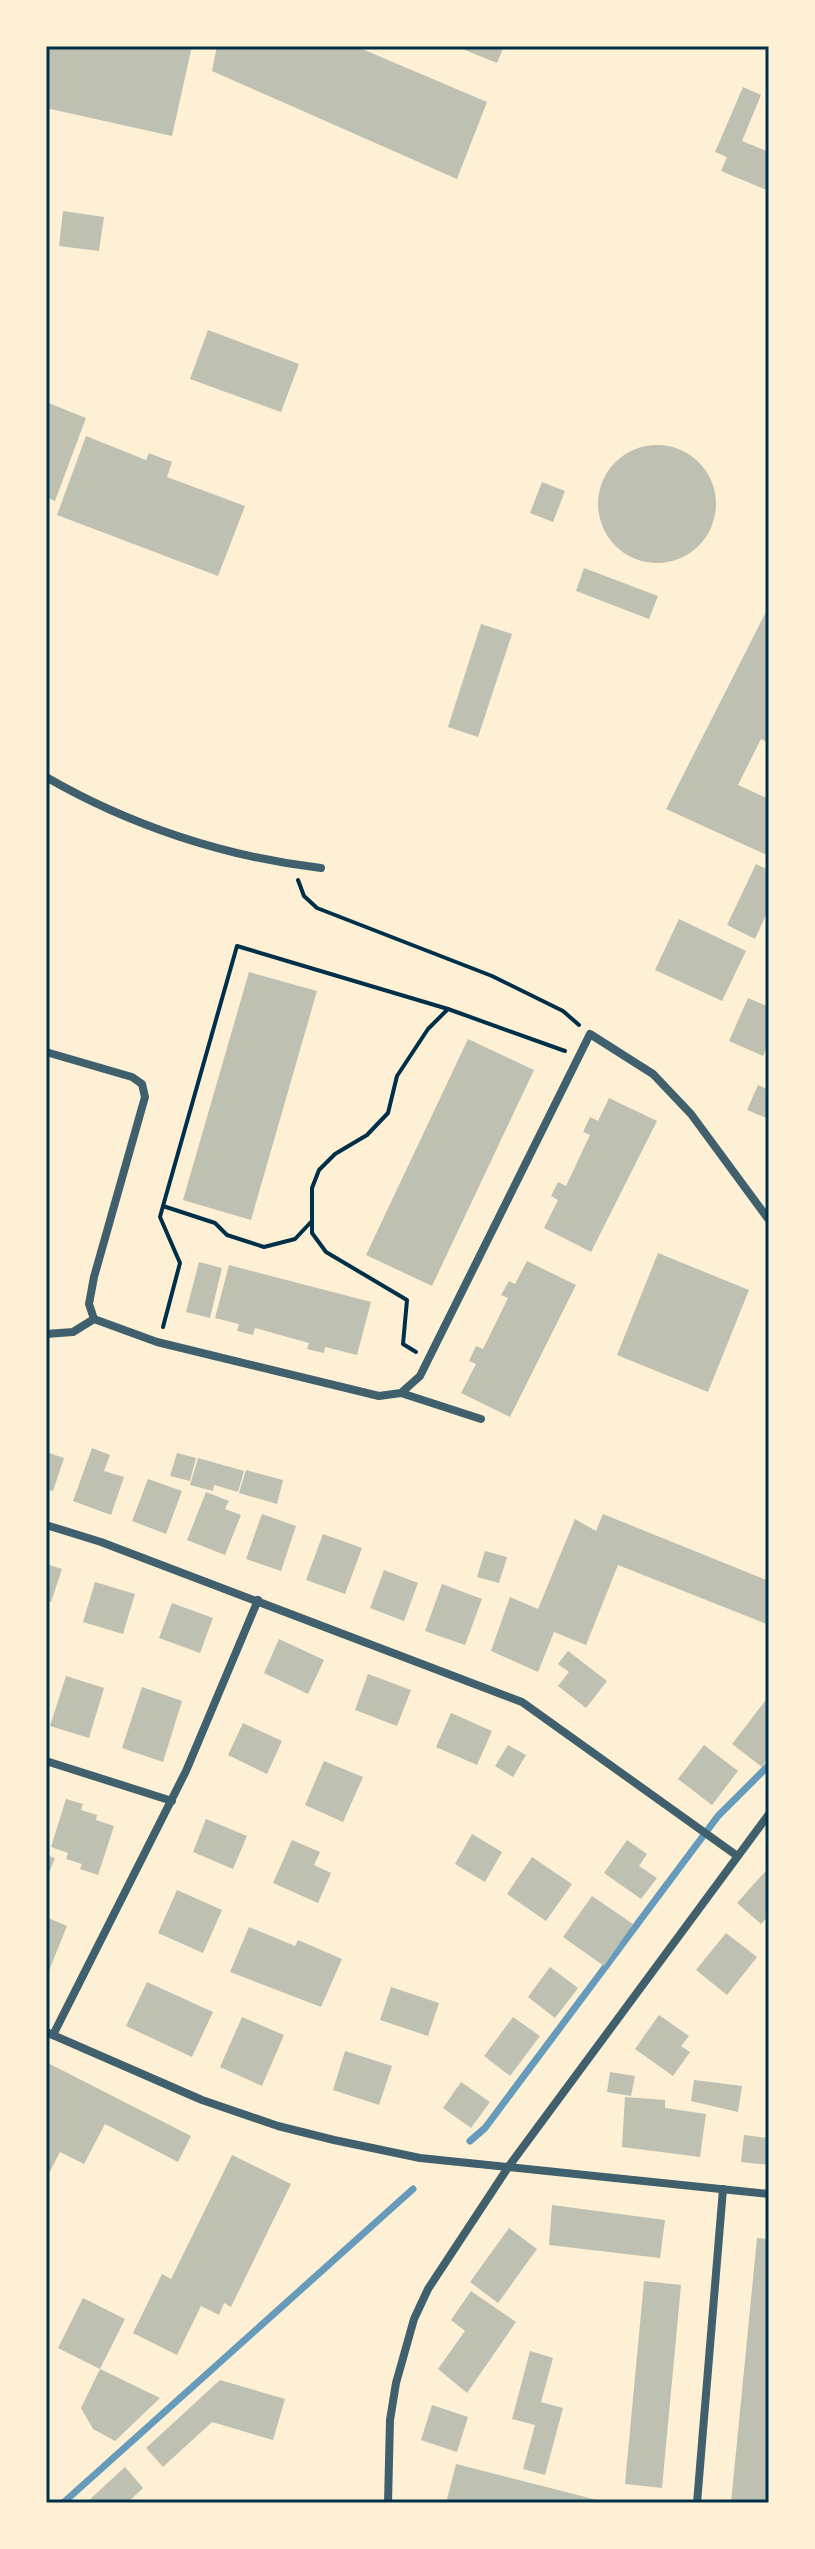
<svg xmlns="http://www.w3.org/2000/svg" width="815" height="2549" viewBox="0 0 815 2549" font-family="Inter,sans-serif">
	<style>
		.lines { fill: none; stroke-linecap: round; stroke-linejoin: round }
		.stream { stroke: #669bbc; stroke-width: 7 }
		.building { fill: #bec0b2 }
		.path { stroke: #003049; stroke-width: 4 }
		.minor { stroke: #3f606c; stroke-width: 8 }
		.neatline { fill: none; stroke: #003049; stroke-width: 3 }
	</style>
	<rect width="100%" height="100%" fill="#fdf0d5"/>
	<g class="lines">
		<!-- stream -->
		<g class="stream">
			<path d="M470,2141L485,2128L718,1816L769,1765"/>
			<path d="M63,2503L413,2189"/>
		</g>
	</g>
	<!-- building -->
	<g class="building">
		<path d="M46,46H192L172,136L46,108Z"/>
		<path d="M217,46H355L487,102L457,179L212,71Z"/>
		<path d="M455,46H504L497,63Z"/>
		<path d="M743,87L761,95L742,141L769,152V191L721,171L727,157L715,152Z"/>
		<path d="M63,211L104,217L99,251L59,246Z"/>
		<path d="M208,330L299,364L281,412L190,379Z"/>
		<path d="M46,402L86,418L55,501L46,497Z"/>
		<path d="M86,436L146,460L149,453L172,462L167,477L245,506L218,576L57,515Z"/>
		<circle cx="657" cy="504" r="59"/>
		<path d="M542,482L565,491L553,522L530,513Z"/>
		<path d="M584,568L658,596L649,619L576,591Z"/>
		<path d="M769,606V743L761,739L738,785L769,799V856L666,809Z"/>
		<path d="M481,624L512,634L478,737L448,727Z"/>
		<path d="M756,864L769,870V908L755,939L727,925Z"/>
		<path d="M679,919L746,951L722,1001L655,970Z"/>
		<path d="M249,972L317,991L251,1220L183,1200Z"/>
		<path d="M748,998L769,1007V1042L763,1056L729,1041Z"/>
		<path d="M468,1039L534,1070L432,1286L366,1255Z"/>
		<path d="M758,1085L769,1090V1119L747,1110Z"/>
		<path d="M609,1098L657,1121L591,1252L544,1228L558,1200L551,1196L558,1182L566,1186L590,1135L583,1132L590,1117L598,1121Z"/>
		<path d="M658,1253L749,1290L708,1392L617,1355Z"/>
		<path d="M527,1261L576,1285L510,1417L461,1393L476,1364L469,1361L476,1346L483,1349L508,1298L501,1295L509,1281L515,1284Z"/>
		<path d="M199,1262L222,1268L210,1318L186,1312Z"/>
		<path d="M229,1265L371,1302L357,1355L325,1347L324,1353L307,1349L309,1343L255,1328L253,1335L237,1331L239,1324L215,1318Z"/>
		<path d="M92,1448L110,1455L104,1471L124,1477L111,1515L73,1501Z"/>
		<path d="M46,1452L64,1458L53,1491L46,1489Z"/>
		<path d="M177,1453L196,1458L190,1481L170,1476Z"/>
		<path d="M198,1458L244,1471L238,1492L214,1485L213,1491L190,1485Z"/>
		<path d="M246,1470L283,1480L277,1504L239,1493Z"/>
		<path d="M148,1479L182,1491L166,1534L132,1521Z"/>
		<path d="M206,1492L229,1501L225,1509L241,1515L225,1555L187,1540Z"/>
		<path d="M262,1514L296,1526L281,1571L246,1559Z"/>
		<path d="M603,1514L769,1581V1625L618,1565L586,1645L554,1632L538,1672L491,1651L510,1597L538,1609L575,1519L596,1531Z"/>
		<path d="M323,1534L362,1548L345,1594L306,1580Z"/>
		<path d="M485,1551L507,1557L499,1583L477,1577Z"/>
		<path d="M46,1564L62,1569L51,1602L46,1601Z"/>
		<path d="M384,1570L418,1583L404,1621L370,1608Z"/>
		<path d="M95,1582L135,1594L123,1634L83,1622Z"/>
		<path d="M442,1584L482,1599L465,1645L425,1631Z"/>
		<path d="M172,1603L213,1618L200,1653L159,1638Z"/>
		<path d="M279,1639L324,1660L308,1694L264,1673Z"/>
		<path d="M568,1651L607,1681L586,1708L558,1686L569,1672L558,1664Z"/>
		<path d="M368,1674L411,1690L397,1726L355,1710Z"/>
		<path d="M66,1676L104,1688L89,1738L50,1726Z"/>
		<path d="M142,1687L182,1701L163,1762L122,1748Z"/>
		<path d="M769,1696V1757L762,1767L732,1744Z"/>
		<path d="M451,1713L492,1731L477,1765L436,1747Z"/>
		<path d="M243,1723L282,1741L267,1774L228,1755Z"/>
		<path d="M508,1745L526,1755L513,1777L495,1766Z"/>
		<path d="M704,1745L738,1771L712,1805L678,1779Z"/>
		<path d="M324,1761L363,1777L343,1822L305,1805Z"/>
		<path d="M66,1799L83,1804L81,1810L97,1815L96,1820L114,1826L98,1875L80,1869L82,1864L66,1859L68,1853L51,1847Z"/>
		<path d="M206,1819L247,1836L233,1869L193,1852Z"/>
		<path d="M472,1834L502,1852L485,1882L455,1864Z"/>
		<path d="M292,1840L320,1852L314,1865L331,1873L318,1903L273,1883Z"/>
		<path d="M627,1840L647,1854L639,1866L657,1878L641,1899L604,1873Z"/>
		<path d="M46,1855L55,1858L46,1880Z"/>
		<path d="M532,1857L572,1884L546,1921L507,1894Z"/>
		<path d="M769,1867V1915L761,1924L737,1903Z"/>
		<path d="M177,1890L222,1910L203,1953L158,1933Z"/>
		<path d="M592,1896L633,1924L604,1966L563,1937Z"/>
		<path d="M46,1917L67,1926L46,1978Z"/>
		<path d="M249,1927L295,1946L298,1940L342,1959L321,2007L230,1972Z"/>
		<path d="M726,1933L757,1957L727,1995L696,1970Z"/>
		<path d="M550,1967L578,1988L555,2018L528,1997Z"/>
		<path d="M147,1982L213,2012L192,2057L126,2026Z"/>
		<path d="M391,1987L439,2003L428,2036L380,2020Z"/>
		<path d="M659,2015L689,2036L681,2046L690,2052L673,2076L635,2049Z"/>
		<path d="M242,2017L284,2035L262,2086L220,2067Z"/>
		<path d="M513,2017L540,2036L510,2076L484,2056Z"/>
		<path d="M345,2051L392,2066L379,2105L333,2090Z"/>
		<path d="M46,2062L191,2136L178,2162L105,2124L84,2164L60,2152L46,2179Z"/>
		<path d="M610,2072L635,2076L631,2096L607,2092Z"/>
		<path d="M694,2080L742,2086L738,2112L691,2101Z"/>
		<path d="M461,2082L490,2102L471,2128L443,2108Z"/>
		<path d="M625,2097L665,2100V2108L706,2114L700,2157L622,2147Z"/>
		<path d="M744,2135L769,2138V2165L741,2162Z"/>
		<path d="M232,2155L291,2184L231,2307L224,2303L219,2315L201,2306L177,2355L133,2333L162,2274L171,2279Z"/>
		<path d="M552,2205L665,2220L660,2258L549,2245Z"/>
		<path d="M509,2228L537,2249L498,2303L470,2282Z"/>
		<path d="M757,2238L769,2239V2503H731Z"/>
		<path d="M644,2281L681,2285L662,2488L625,2484Z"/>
		<path d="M471,2291L516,2322L467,2393L438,2369L465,2331L451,2320Z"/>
		<path d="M83,2298L125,2319L100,2369L160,2398L115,2441L93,2429L81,2408L100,2369L58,2348Z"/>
		<path d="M530,2351L553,2358L541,2402L563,2408L545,2475L523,2469L535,2425L512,2419Z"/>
		<path d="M220,2380L285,2399L273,2440L212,2422L163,2467L146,2448Z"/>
		<path d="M432,2405L468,2417L457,2452L421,2440Z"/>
		<path d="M456,2464L605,2502V2503H446Z"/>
		<path d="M125,2467L143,2488L127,2503H86Z"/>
	</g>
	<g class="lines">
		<!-- path -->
		<g class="path">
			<path d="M298,880L304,896L317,908L492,976L563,1011L579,1025"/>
			<path d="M163,1206L237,946L448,1009"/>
			<path d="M163,1327L180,1263L160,1217L163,1206L215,1223L227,1235L264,1247L295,1239L311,1222"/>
			<path d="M416,1352L403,1344L407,1300L326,1252L312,1233V1188L319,1170L335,1154L367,1135L388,1113L397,1076L428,1029L448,1009L565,1051"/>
		</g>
		<!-- minor -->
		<g class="minor">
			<path d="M46,777C129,825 225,857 321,868"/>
			<path d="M46,1052L132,1077L142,1084L145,1097L94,1277L89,1304L94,1319L157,1342L379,1396L401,1393L420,1376L590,1034L653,1074L691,1114L769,1220"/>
			<path d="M46,1334L73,1332L94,1319"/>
			<path d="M401,1393L481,1419"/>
			<path d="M46,1525L101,1542L522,1702L736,1855"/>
			<path d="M46,1761L172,1801"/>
			<path d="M46,2032L202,2100L278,2126L334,2140L420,2158L769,2194"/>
			<path d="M53,2035L186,1771L258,1600"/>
			<path d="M388,2503L390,2420L396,2383L414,2319L428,2289L509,2166L769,1814"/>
			<path d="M697,2503L723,2189"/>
		</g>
	</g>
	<!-- border -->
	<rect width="815" height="2549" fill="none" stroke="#fdf0d5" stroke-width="96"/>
	<rect x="48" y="48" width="719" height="2453" class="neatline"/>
</svg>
